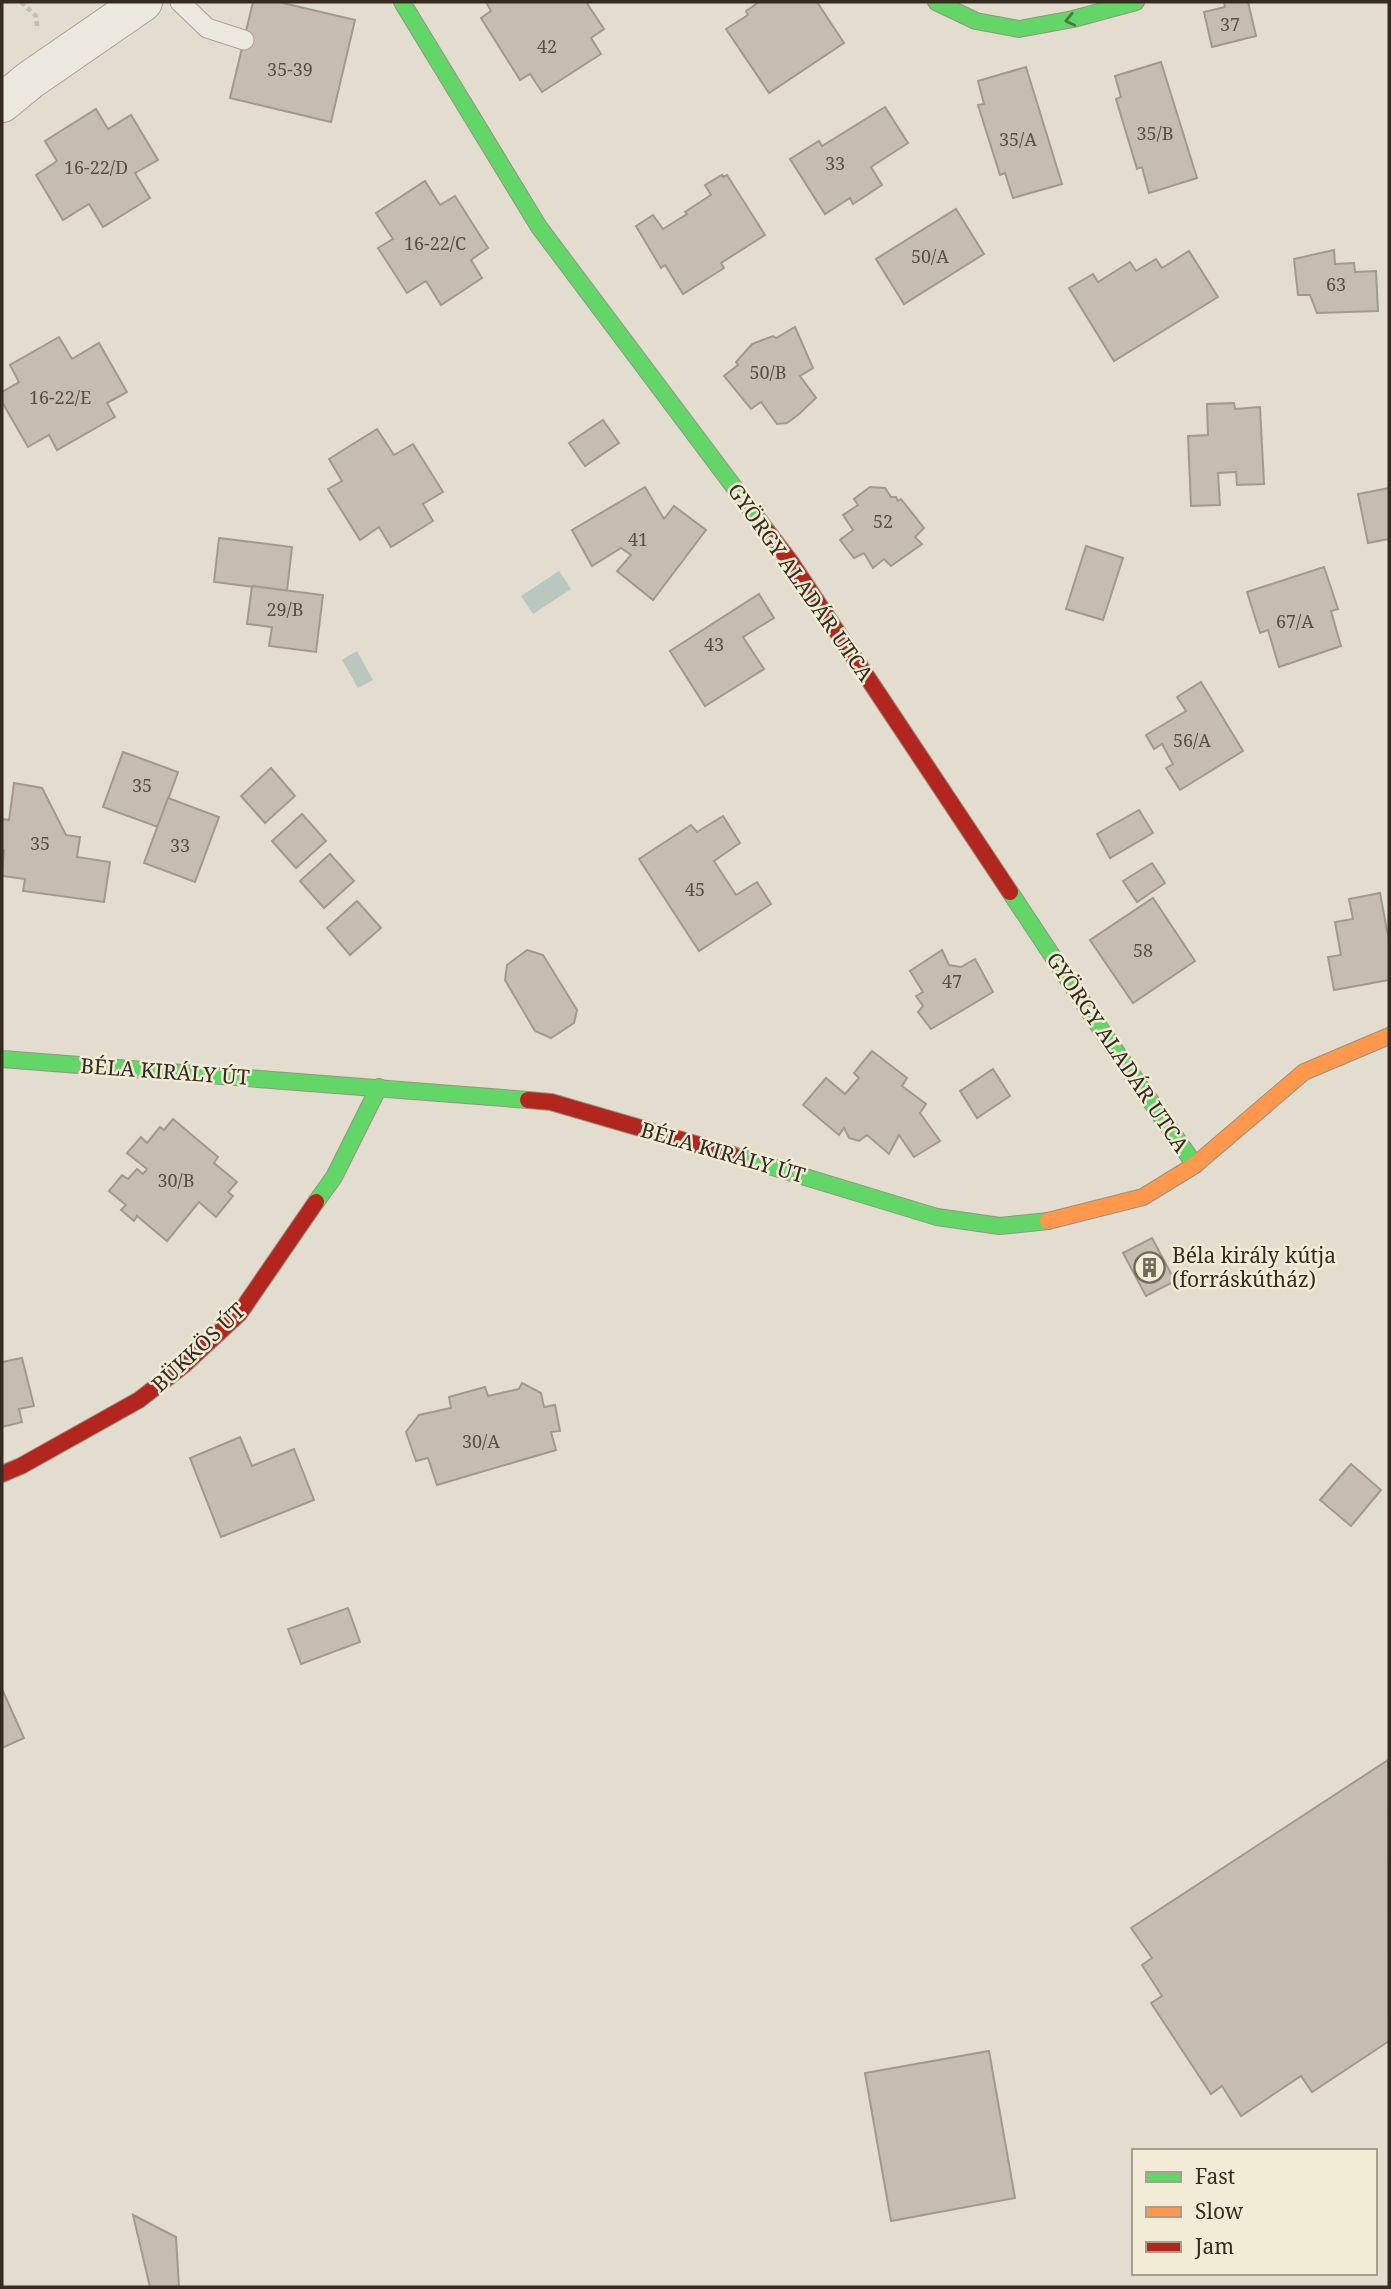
<svg xmlns="http://www.w3.org/2000/svg" width="1391" height="2289" viewBox="0 0 1391 2289" font-family="'Noto Serif',serif">
	<style>
		.water { fill: #b9c7bf }
		.building { fill: #c6bcaf; stroke: #a2998e; stroke-width: 2 }
		.lines { fill: none; stroke-linecap: round; stroke-linejoin: round }
		.lane-casing { stroke: #a8a297; stroke-width: 21 }
		.street-casing { stroke: #a8a297; stroke-width: 40 }
		.fast-casing { stroke: #979287; stroke-width: 18 }
		.slow-casing { stroke: #979287; stroke-width: 18 }
		.jam-casing { stroke: #979287; stroke-width: 18 }
		.path { stroke: #c3bfb6; stroke-width: 4.5; stroke-dasharray: 5 3.5; stroke-linecap: butt }
		.lane { stroke: #ebe8df; stroke-width: 19 }
		.street { stroke: #ebe8df; stroke-width: 38 }
		.fast { stroke: #63d668; stroke-width: 16 }
		.slow { stroke: #ff974d; stroke-width: 16 }
		.jam { stroke: #b3261e; stroke-width: 16 }
		.oneway { stroke: #4a7840 }
		.labels { text-anchor: middle; dominant-baseline: central; stroke-width: 5; stroke-linejoin: round; paint-order: stroke }
		.number-label { font-size: 18px; fill: #5a4f44 }
		.street-label { font-size: 21px; fill: #362b20; stroke: #f2ebd5 }
		.poi-label { font-size: 21px; fill: #362b20; stroke: #f2ebd5; text-anchor: start }
	</style>
	<rect width="100%" height="100%" fill="#e2ddce"/>
	<!-- water -->
	<g class="water">
		<path d="M559,571L571,589L533,614L521,596Z"/>
		<path d="M357,651L373,680L358,688L342,660Z"/>
	</g>
	<!-- building -->
	<g class="building">
		<path d="M253,2H279L355,20L331,122L230,98Z"/>
		<path d="M486,2H586L604,29L591,38L601,54L542,92L530,74L520,80L481,18L491,11Z"/>
		<path d="M759,2H817L844,43L769,93L726,29L748,15L746,11Z"/>
		<path d="M1224,2H1248L1256,36L1212,47L1204,12L1225,7Z"/>
		<path d="M1161,62L1197,178L1149,193L1142,167L1137,169L1116,99L1121,97L1115,76Z"/>
		<path d="M1026,67L1062,184L1013,198L1005,173L1000,175L978,105L984,104L978,81Z"/>
		<path d="M885,107L908,143L871,167L882,185L853,204L850,198L825,214L790,159L819,141L822,146Z"/>
		<path d="M96,109L108,129L131,115L158,160L135,173L150,198L103,227L89,204L63,220L36,175L57,161L45,141Z"/>
		<path d="M722,175L723,177L727,175L765,235L721,263L724,268L683,294L665,265L661,268L636,226L653,215L663,229L687,214L685,212L711,195L705,185Z"/>
		<path d="M425,181L440,205L455,196L488,248L471,260L482,278L441,305L426,281L407,293L378,248L393,239L376,213Z"/>
		<path d="M956,209L984,254L904,304L876,259Z"/>
		<path d="M1334,250L1335,264L1354,263L1355,272L1376,271L1378,311L1317,313L1310,295H1298L1294,259Z"/>
		<path d="M1189,251L1218,297L1114,361L1069,288L1093,274L1098,282L1130,262L1136,271L1156,259L1162,268Z"/>
		<path d="M795,327L813,368L800,376L816,398L798,415L787,423L777,424L761,402L751,409L724,376L738,365L736,362L752,344L773,336L776,338Z"/>
		<path d="M59,337L72,359L99,343L127,392L107,403L115,417L57,450L49,435L28,447L2,402V392L19,382L10,365Z"/>
		<path d="M1234,403L1235,409L1260,407L1264,484L1237,485L1236,472L1218,473L1220,505L1191,506L1188,436L1208,435L1207,404Z"/>
		<path d="M603,420L619,443L585,466L569,443Z"/>
		<path d="M377,429L394,455L413,444L443,492L423,504L433,521L391,547L379,527L360,540L328,489L342,481L329,459Z"/>
		<path d="M645,487L664,519L674,506L706,530L653,600L617,571L631,555L621,548L592,566L572,530Z"/>
		<path d="M870,487L885,488L891,497H896L898,501L901,499L924,528L915,537L922,544L891,566L884,559L873,568L864,553L854,558L840,540L853,530L843,515L858,505L854,499Z"/>
		<path d="M1389,488V539L1368,543L1358,494Z"/>
		<path d="M219,538L292,547L287,591L214,582Z"/>
		<path d="M1086,546L1123,558L1103,620L1066,609Z"/>
		<path d="M1324,567L1338,609L1331,611L1341,646L1279,667L1268,630L1260,633L1247,592Z"/>
		<path d="M252,586L323,595L316,652L269,646L272,627L247,624Z"/>
		<path d="M759,594L774,618L743,637L764,669L705,706L670,651Z"/>
		<path d="M1201,682L1243,751L1180,790L1166,768L1173,764L1162,744L1154,749L1146,735L1186,711L1177,697Z"/>
		<path d="M123,752L178,772L158,827L103,807Z"/>
		<path d="M271,768L295,796L265,823L241,796Z"/>
		<path d="M14,783L42,788L66,835L80,837L77,857L110,862L104,902L23,891L25,879L2,876L4,850L2,849V819L9,820Z"/>
		<path d="M168,798L219,817L195,882L144,863Z"/>
		<path d="M1139,810L1153,833L1110,858L1097,834Z"/>
		<path d="M302,814L326,841L296,868L272,841Z"/>
		<path d="M723,816L740,843L714,861L736,895L757,882L771,904L699,951L639,859L691,825L697,832Z"/>
		<path d="M330,854L354,881L324,908L300,881Z"/>
		<path d="M1152,863L1165,883L1137,902L1123,881Z"/>
		<path d="M1380,893L1389,941V980L1334,990L1328,957L1341,955L1335,922L1353,919L1349,899Z"/>
		<path d="M1153,898L1195,961L1133,1003L1090,940Z"/>
		<path d="M357,901L381,928L350,955L327,928Z"/>
		<path d="M527,950L543,955L577,1010L574,1023L551,1038L535,1031L505,980L507,965Z"/>
		<path d="M942,950L949,965L961,967L975,959L993,992L931,1029L918,1012L923,1006L916,996L923,992L910,971Z"/>
		<path d="M872,1051L907,1078L902,1086L926,1104L920,1113L940,1141L914,1157L899,1135L889,1154L867,1135L859,1141L849,1138L844,1128L839,1135L803,1105L826,1078L845,1094L859,1078L854,1073Z"/>
		<path d="M993,1069L1010,1096L977,1118L960,1091Z"/>
		<path d="M173,1119L218,1157L214,1163L237,1182L228,1192L233,1196L216,1217L199,1202L167,1241L137,1216L134,1221L121,1210L126,1205L109,1191L122,1175L128,1179L137,1169L143,1174L147,1169L127,1153L141,1137L147,1143L160,1127L164,1130Z"/>
		<path d="M1152,1238L1175,1281L1146,1296L1123,1253Z"/>
		<path d="M22,1358L34,1406L19,1409L22,1422L2,1427V1362Z"/>
		<path d="M522,1383L541,1393L544,1407L555,1405L560,1431L551,1432L556,1450L437,1485L428,1458L416,1461L406,1432L419,1415L451,1408L449,1397L485,1387L488,1396L519,1389Z"/>
		<path d="M240,1437L252,1466L294,1449L314,1500L221,1537L190,1458Z"/>
		<path d="M1351,1464L1381,1490L1351,1526L1320,1500Z"/>
		<path d="M348,1608L360,1642L301,1664L288,1629Z"/>
		<path d="M2,1689L24,1738L2,1748Z"/>
		<path d="M1388,1760L1389,2041L1312,2092L1301,2076L1241,2116L1222,2086L1211,2094L1151,2003L1162,1996L1142,1965L1152,1958L1131,1928Z"/>
		<path d="M989,2051L1015,2198L891,2221L865,2073Z"/>
		<path d="M133,2215L176,2237L179,2287H150Z"/>
	</g>
	<g class="lines">
		<defs>
			<path id="lane" d="M180,2L207,28L244,40"/>
			<path id="street" d="M2,103L30,80L143,2"/>
			<g id="fast">
				<path d="M402,2L539,227L767,531"/>
				<path d="M936,2L976,21L1019,29L1073,19L1136,2"/>
				<path d="M1010,892L1106,1037L1195,1165"/>
				<path d="M2,1059L528,1100"/>
				<path d="M733,1155L937,1217L1000,1226L1048,1221"/>
				<path d="M316,1202L334,1177L379,1087"/>
			</g>
			<path id="slow" d="M1048,1221L1143,1197L1195,1165L1304,1072L1389,1036"/>
			<g id="jam">
				<path d="M767,531L790,561L1010,892"/>
				<path d="M528,1100L551,1102L733,1155"/>
				<path d="M2,1474L21,1466L139,1400L184,1365L239,1314L316,1202"/>
			</g>
		</defs>
		<!-- lane casing -->
		<use href="#lane" class="lane-casing"/>
		<!-- street casing -->
		<use href="#street" class="street-casing"/>
		<!-- fast casing -->
		<use href="#fast" class="fast-casing"/>
		<!-- slow casing -->
		<use href="#slow" class="slow-casing"/>
		<!-- jam casing -->
		<use href="#jam" class="jam-casing"/>
		<!-- path -->
		<path class="path" d="M21,2L36,16L37,28"/>
		<!-- lane -->
		<use href="#lane" class="lane"/>
		<!-- street -->
		<use href="#street" class="street"/>
		<!-- fast -->
		<use href="#fast" class="fast"/>
		<!-- slow -->
		<use href="#slow" class="slow"/>
		<!-- jam -->
		<use href="#jam" class="jam"/>
	</g>
	<!-- one-way arrows -->
	<defs><path id="oneway-chevron" d="M-2-3.5L2.5 0L-2 3.5" fill="none" stroke-width="1.6" stroke-linecap="round" stroke-linejoin="round" transform="scale(1.75)"/></defs>
	<use class="oneway" href="#oneway-chevron" transform="translate(1070 20) rotate(168)"/>
	<!-- icons -->
	<defs>
		<symbol id="building-ring" viewBox="-11 -11 22 22"><circle r="9.5" fill="#f2ebd5" stroke="#72695d" stroke-width="1.5"/><path d="M-4-6H4V6H1V3H-1V6H-4ZM-2.5-4.3h1.7v1.8h-1.7ZM.8-4.3h1.7v1.8H.8ZM-2.5-1h1.7V.8h-1.7ZM.8-1h1.7V.8H.8Z" fill="#72695d"/></symbol>
	</defs>
	<g fill-rule="evenodd">
		<use href="#building-ring" x="1132" y="1250" width="35" height="35"/>
	</g>
	<g class="labels">
		<!-- number labels -->
		<g class="number-label">
			<text x="1230" y="24">37</text>
			<text x="547" y="46">42</text>
			<text x="290" y="69">35-39</text>
			<text x="1155" y="133">35/B</text>
			<text x="1018" y="139">35/A</text>
			<text x="835" y="163">33</text>
			<text x="96" y="167">16-22/D</text>
			<text x="435" y="243">16-22/C</text>
			<text x="930" y="256">50/A</text>
			<text x="1336" y="284">63</text>
			<text x="768" y="372">50/B</text>
			<text x="60" y="397">16-22/E</text>
			<text x="883" y="521">52</text>
			<text x="638" y="539">41</text>
			<text x="285" y="609">29/B</text>
			<text x="1295" y="621">67/A</text>
			<text x="714" y="644">43</text>
			<text x="1192" y="740">56/A</text>
			<text x="142" y="785">35</text>
			<text x="40" y="843">35</text>
			<text x="180" y="845">33</text>
			<text x="695" y="889">45</text>
			<text x="1143" y="950">58</text>
			<text x="952" y="981">47</text>
			<text x="176" y="1180">30/B</text>
			<text x="481" y="1441">30/A</text>
		</g>
		<!-- street labels -->
		<g class="street-label">
			<text transform="translate(801 582) rotate(55)">GYÖRGY ALADÁR UTCA</text>
			<text transform="translate(1118 1052) rotate(56)">GYÖRGY ALADÁR UTCA</text>
			<text transform="translate(165 1071) rotate(4)">BÉLA KIRÁLY ÚT</text>
			<text transform="translate(723 1152) rotate(16)">BÉLA KIRÁLY ÚT</text>
			<text transform="translate(198 1347) rotate(-43)">BÜKKÖS ÚT</text>
		</g>
		<!-- poi labels -->
		<g class="poi-label">
			<text x="1172" y="1255">Béla király kútja<tspan x="1172" dy="24">(forráskútház)</tspan></text>
		</g>
	</g>
	<!-- border -->
	<rect width="1391" height="2289" fill="none" stroke="#362b20" stroke-width="7"/>
	<!-- legend -->
	<rect x="1132" y="2149" width="245" height="126" fill="#f2ebd5" stroke="#a79e8d" stroke-width="2"/>
	<rect x="1146" y="2172" width="35" height="10" fill="#63d668" stroke="#a79e8d" stroke-width="2"/>
	<text x="1195" y="2184" font-size="21" fill="#362b20">Fast</text>
	<rect x="1146" y="2207" width="35" height="10" fill="#ff974d" stroke="#a79e8d" stroke-width="2"/>
	<text x="1195" y="2219" font-size="21" fill="#362b20">Slow</text>
	<rect x="1146" y="2242" width="35" height="10" fill="#b3261e" stroke="#a79e8d" stroke-width="2"/>
	<text x="1195" y="2254" font-size="21" fill="#362b20">Jam</text>
</svg>
